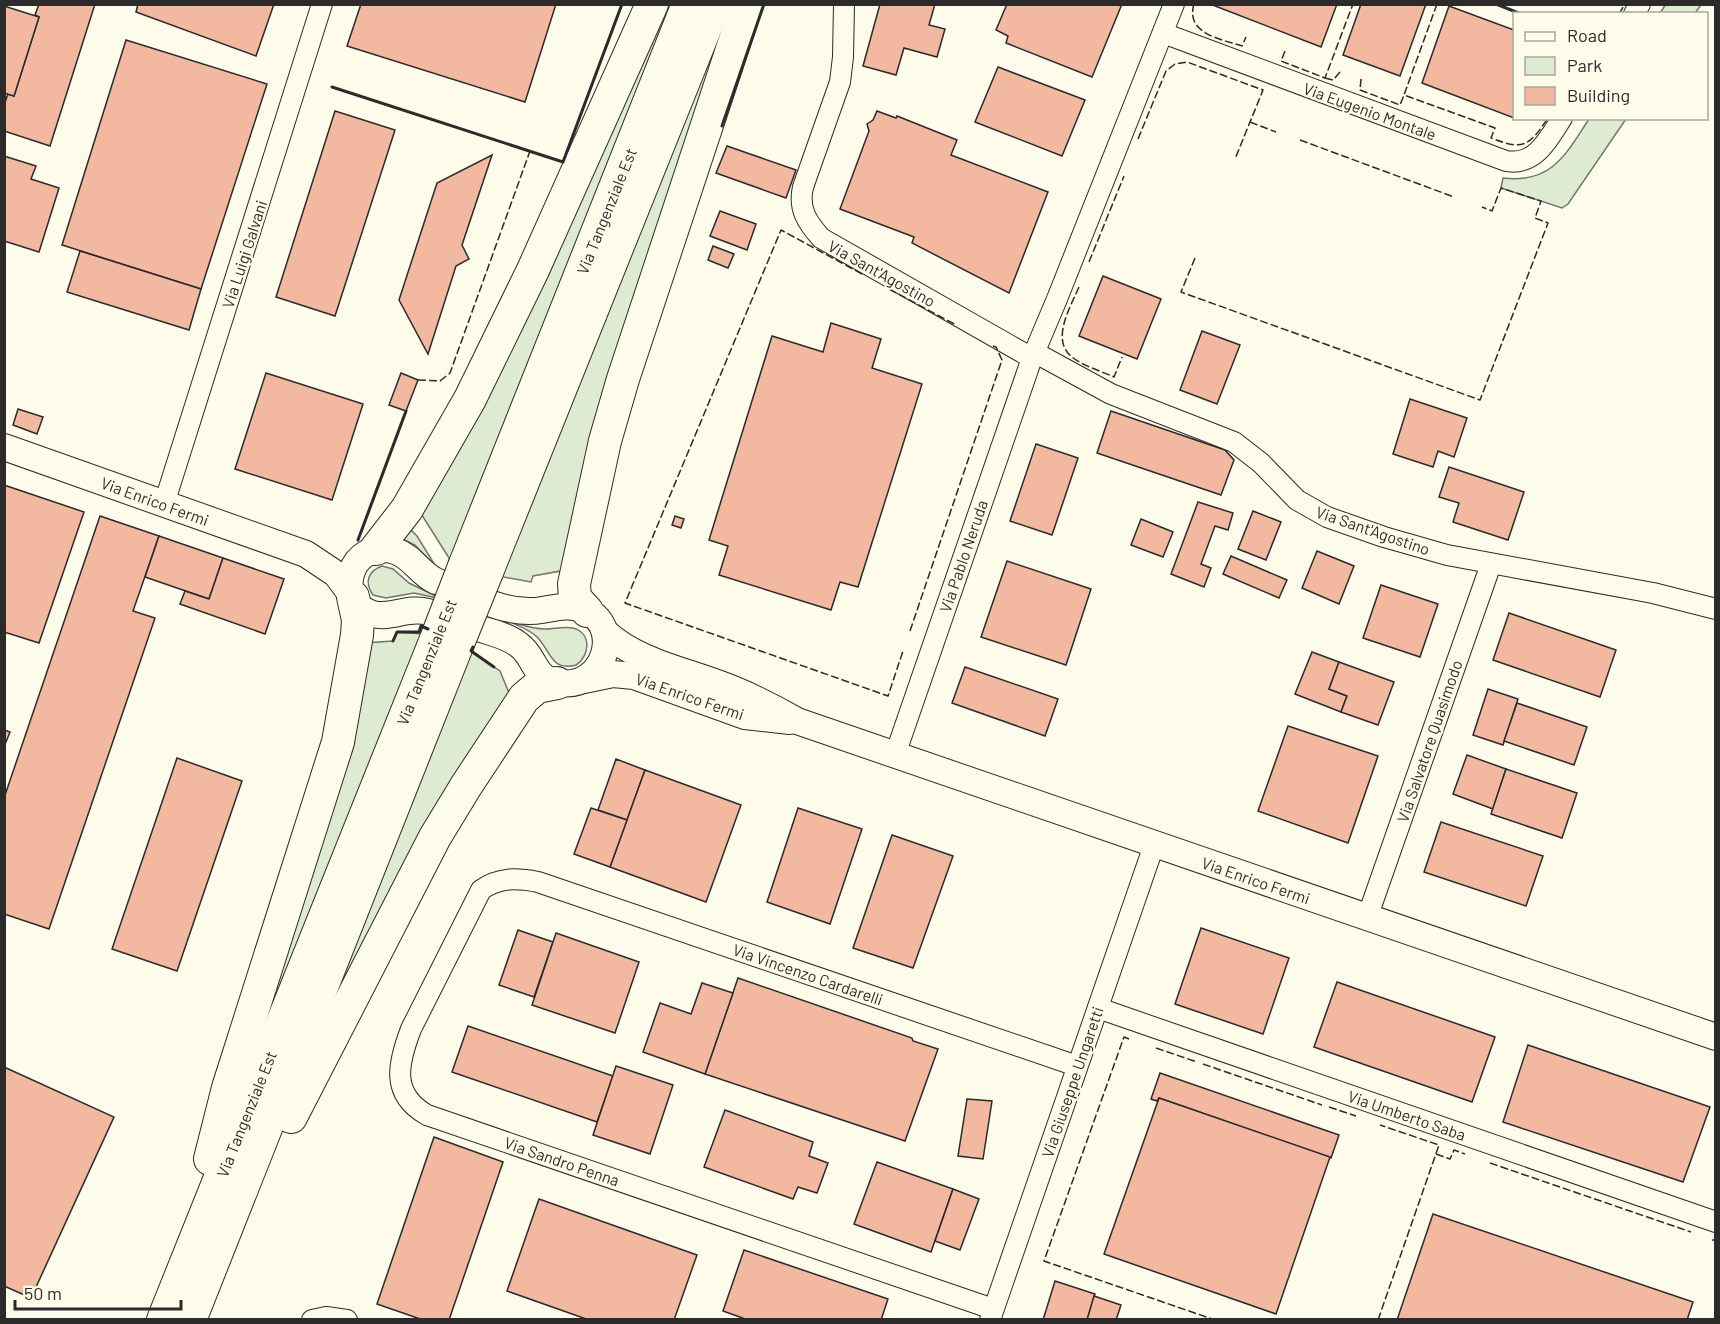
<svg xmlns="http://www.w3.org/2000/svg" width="1720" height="1324" viewBox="0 0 1720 1324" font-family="Barlow,sans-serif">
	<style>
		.green { fill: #deebd1; stroke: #74746e; stroke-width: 1.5 }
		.building { fill: #f2b8a0; stroke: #2b2b2b; stroke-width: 1.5 }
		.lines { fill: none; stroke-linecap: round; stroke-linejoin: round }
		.minor-casing { stroke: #2b2b2b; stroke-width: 22 }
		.tertiary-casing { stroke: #2b2b2b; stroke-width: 28 }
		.primary-casing { stroke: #2b2b2b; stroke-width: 34 }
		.minor { stroke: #fdfbea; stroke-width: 20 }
		.tertiary { stroke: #fdfbea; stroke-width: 26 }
		.primary { stroke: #fdfbea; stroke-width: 32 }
		.primary-bridge-casing { stroke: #2b2b2b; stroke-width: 34; stroke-linecap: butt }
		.primary-bridge { stroke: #fdfbea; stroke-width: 32 }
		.fence { stroke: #2b2b2b; stroke-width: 1.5; stroke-dasharray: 8 3; stroke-linecap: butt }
		.wall { stroke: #2b2b2b; stroke-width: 3 }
		.labels { text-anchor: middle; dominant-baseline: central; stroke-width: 4.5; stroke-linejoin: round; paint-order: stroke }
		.street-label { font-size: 16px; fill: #2b2b2b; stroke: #fdfbea }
	</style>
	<rect width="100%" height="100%" fill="#fdfbea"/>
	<!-- green -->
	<g class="green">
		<path d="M1666,4H1701V5L1695,13H1660Z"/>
		<path d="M661,5H674L451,558H449L418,509Z"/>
		<path d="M725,5H739L566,570L533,576L531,582L498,576Z"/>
		<path d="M1589,119H1626L1568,204L1562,208L1501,188L1503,178C1552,184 1566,154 1589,119Z"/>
		<path d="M408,527L417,536L436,567L415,545L401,538Z"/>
		<path d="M382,566L393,569L409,583L442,599L414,593L386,598L373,595C364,582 368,571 382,566Z"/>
		<path d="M508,621C520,624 532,629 545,629C554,629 564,626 573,628C592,633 590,656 576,665C551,672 551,651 537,637C529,629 518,626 508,621Z"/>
		<path d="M397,632L423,634L254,1063L364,643L393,641Z"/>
		<path d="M470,651L500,671L509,693L293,1087Z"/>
	</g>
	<!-- building -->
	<g class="building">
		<path d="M39,4H95L50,146L4,131V105L8,94L14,96L39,17L35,15Z"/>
		<path d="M138,4H274L256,56L136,12Z"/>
		<path d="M361,4H556L525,102L347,46Z"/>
		<path d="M880,4H935L929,25L945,29L937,57L904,48L896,75L863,66Z"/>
		<path d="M1007,4H1122L1092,77L1006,43L1008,36L996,30Z"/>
		<path d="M1210,4H1337L1321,47Z"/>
		<path d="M1361,4H1426L1400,76L1343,55Z"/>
		<path d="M4,6L39,17L14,96L4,93Z"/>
		<path d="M1449,6L1514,30V118L1422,83Z"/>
		<path d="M126,40L267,84L201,289L62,245Z"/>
		<path d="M998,67L1085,100L1062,156L975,122Z"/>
		<path d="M335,111L395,130L335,316L276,297Z"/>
		<path d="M877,111L896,118L897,116L957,140L951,155L1048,192L1009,293L912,243L914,237L840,209L869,131L867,124L873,120Z"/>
		<path d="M727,146L796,170L786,198L716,173Z"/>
		<path d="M492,155L462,245L469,259L456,266L428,354L399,300L437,183Z"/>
		<path d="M4,156L36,166L31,179L59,188L39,252L4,241Z"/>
		<path d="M720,211L756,224L747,250L710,236Z"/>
		<path d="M713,246L734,254L728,268L708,260Z"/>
		<path d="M80,251L201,289L189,330L67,292Z"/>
		<path d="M1103,276L1161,299L1137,359L1079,336Z"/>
		<path d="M831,323L881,339L872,368L922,384L858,587L840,582L831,610L719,575L728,546L709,540L772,336L823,352Z"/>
		<path d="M1202,331L1240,345L1217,404L1180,390Z"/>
		<path d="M266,373L363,404L332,500L235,469Z"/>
		<path d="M401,373L418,380L406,411L389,405Z"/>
		<path d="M1410,399L1467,418L1454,457L1438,451L1433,467L1393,454Z"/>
		<path d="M18,409L43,417L37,434L13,425Z"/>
		<path d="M1111,411L1225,450L1234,460L1221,495L1097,453Z"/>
		<path d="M1036,444L1078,458L1052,535L1010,521Z"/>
		<path d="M1449,467L1524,492L1508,540L1453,522L1459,503L1439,497Z"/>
		<path d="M4,485L84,512L39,643L4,632Z"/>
		<path d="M1198,502L1233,513L1228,530L1215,526L1201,564L1211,568L1204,587L1171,574Z"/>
		<path d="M1253,511L1281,522L1266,560L1238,549Z"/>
		<path d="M100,516L159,536L133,611L155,618L49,929L4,914V798Z"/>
		<path d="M675,516L684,519L681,528L672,525Z"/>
		<path d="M1141,519L1173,532L1163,557L1131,545Z"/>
		<path d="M159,536L223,558L209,599L145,577Z"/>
		<path d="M1317,551L1354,566L1339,604L1302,588Z"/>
		<path d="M1231,556L1287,580L1279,598L1223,574Z"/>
		<path d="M223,558L284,579L265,634L180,604L185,591L209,599Z"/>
		<path d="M1007,561L1091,589L1066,665L981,637Z"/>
		<path d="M1381,585L1438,604L1420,657L1363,638Z"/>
		<path d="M1509,613L1616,650L1600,697L1493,660Z"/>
		<path d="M1312,652L1339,662L1329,689L1347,696L1341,712L1295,694Z"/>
		<path d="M1339,662L1394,682L1378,725L1341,712L1347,696L1329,689Z"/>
		<path d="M965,667L1058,699L1045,736L952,703Z"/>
		<path d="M1488,689L1518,699L1503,745L1473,735Z"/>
		<path d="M1517,703L1587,727L1574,765L1504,741Z"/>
		<path d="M1288,726L1378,756L1348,843L1258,811Z"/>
		<path d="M4,730L10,732L4,747Z"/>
		<path d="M1467,755L1506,769L1493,809L1453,794Z"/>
		<path d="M177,758L242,781L177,971L112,949Z"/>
		<path d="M616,759L645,770L627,820L598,810Z"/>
		<path d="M1506,769L1577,793L1562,838L1491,814Z"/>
		<path d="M645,770L741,805L706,902L610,867Z"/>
		<path d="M591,808L627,820L610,867L574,854Z"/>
		<path d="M798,808L862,829L830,924L767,902Z"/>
		<path d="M1441,822L1543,856L1526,906L1424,872Z"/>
		<path d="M892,835L953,856L913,968L853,948Z"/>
		<path d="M1201,928L1289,958L1263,1034L1175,1004Z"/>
		<path d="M518,930L553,942L534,997L499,985Z"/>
		<path d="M556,933L639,962L615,1033L532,1005Z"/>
		<path d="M738,978L912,1038L913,1041L938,1049L905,1141L705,1074Z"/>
		<path d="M1337,982L1495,1037L1472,1102L1314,1047Z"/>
		<path d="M702,983L733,993L705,1074L643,1052L660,1003L691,1014Z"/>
		<path d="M468,1026L613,1076L597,1122L452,1072Z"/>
		<path d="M1528,1045L1710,1107L1683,1182L1503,1122Z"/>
		<path d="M616,1066L673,1085L650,1154L593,1135Z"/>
		<path d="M4,1067L114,1117L31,1298L4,1286Z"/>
		<path d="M1160,1073L1339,1135L1331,1158L1159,1098L1157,1101L1151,1099Z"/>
		<path d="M1159,1098L1330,1157L1276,1314L1104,1254Z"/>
		<path d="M967,1099L992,1101L983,1159L958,1156Z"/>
		<path d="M725,1110L813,1142L809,1156L828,1163L817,1193L798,1187L793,1199L704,1167Z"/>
		<path d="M434,1137L503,1162L449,1320H423L377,1304Z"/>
		<path d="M877,1162L953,1189L931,1252L854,1224Z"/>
		<path d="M953,1189L979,1199L960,1250L935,1241Z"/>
		<path d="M539,1199L697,1255L674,1320H589L507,1291Z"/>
		<path d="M1433,1214L1693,1302L1687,1320H1397Z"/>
		<path d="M744,1250L888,1299L881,1320H748L723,1311Z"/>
		<path d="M1055,1281L1095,1294L1087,1320H1043Z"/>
		<path d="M1094,1296L1121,1305L1116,1320H1087Z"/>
	</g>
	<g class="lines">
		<defs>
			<g id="minor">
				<path d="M844,4L843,57L840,82L803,187C798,209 807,222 821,238L1032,358"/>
				<path d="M1634,14L1640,4"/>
				<path d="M1163,33L1506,161C1535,166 1548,140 1562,118"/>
				<path d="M1034,352L1111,394L1234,442L1261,463L1297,500L1327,517L1384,537L1447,555L1653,593L1716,609"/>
				<path d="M164,504L322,4"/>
				<path d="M895,755L1032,358L1057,299L1174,4"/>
				<path d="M1367,918L1491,564"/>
				<path d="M1098,1008L1716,1222"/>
				<path d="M993,1309L427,1115C390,1094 398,1063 411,1029L481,890C499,877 517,878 538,882L1077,1066"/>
				<path d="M312,1320L326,1317L347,1320"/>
				<path d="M990,1320L1154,845"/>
			</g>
			<g id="tertiary">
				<path d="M4,447L306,554L336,574L353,597"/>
				<path d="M428,612C408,606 392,619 373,614C331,602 350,537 395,551C413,557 420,574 436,581"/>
				<path d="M481,629C493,633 508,636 519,645C536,657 533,680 560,683C605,690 625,623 582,609C568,604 555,608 542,610C524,613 509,610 492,604"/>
				<path d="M605,632C635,660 679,669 717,683C745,693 771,706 797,721L1716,1037"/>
				<path d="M584,680L613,674L634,676L745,716L790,721"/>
			</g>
			<g id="primary">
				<path d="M376,549L407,509L470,399L533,270L652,4"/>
				<path d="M465,564L688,4"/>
				<path d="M487,572L715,4"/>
				<path d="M587,611L575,598L574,584L605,441L623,379L747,4"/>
				<path d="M291,1117L435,837L466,786L524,698L537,687L557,683"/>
				<path d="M210,1159L228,1088L338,742L357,635L358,620L353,597"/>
				<path d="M163,1320L436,639"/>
				<path d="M190,1320L457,646"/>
			</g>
		</defs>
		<!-- minor casing -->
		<use href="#minor" class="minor-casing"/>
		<!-- tertiary casing -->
		<use href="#tertiary" class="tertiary-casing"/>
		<!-- primary casing -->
		<use href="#primary" class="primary-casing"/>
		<!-- minor -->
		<use href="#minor" class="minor"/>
		<!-- tertiary -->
		<use href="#tertiary" class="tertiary"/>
		<!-- primary -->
		<use href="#primary" class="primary"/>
		<defs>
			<g id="primary-bridge">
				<path d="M436,639L465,564"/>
				<path d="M457,646L487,572"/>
			</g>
		</defs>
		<!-- primary-bridge casing -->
		<use href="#primary-bridge" class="primary-bridge-casing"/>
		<!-- primary-bridge -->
		<use href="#primary-bridge" class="primary-bridge"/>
		<!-- fence -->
		<g class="fence">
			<path d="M1194,4C1185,34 1221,39 1242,46L1246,37"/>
			<path d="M1437,4L1404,95L1495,128L1491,138C1524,151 1529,146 1548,118"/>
			<path d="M1619,14L1625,4"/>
			<path d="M1285,51L1281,61L1325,78L1353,4"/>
			<path d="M1325,78L1333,80L1340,72"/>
			<path d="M1361,79L1360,90L1400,105L1404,95"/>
			<path d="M1250,122L1276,132"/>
			<path d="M1138,139L1166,71L1175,64L1187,62L1263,90L1235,159"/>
			<path d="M1300,140L1454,197"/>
			<path d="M1195,258L1181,292L1480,400L1548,223L1535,218L1541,201L1501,188L1492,211L1482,207"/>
			<path d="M1089,262L1124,176"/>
			<path d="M862,274L781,230L625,603L888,696L903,651"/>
			<path d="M1079,287C1071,306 1050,340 1072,357C1083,366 1101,371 1114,377L1122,357"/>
			<path d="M889,289L956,325"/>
			<path d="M418,380L440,381L450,373L530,151"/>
			<path d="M910,631L1002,360L996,347L993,346"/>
			<path d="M1129,1039L1124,1037L1044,1261L1215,1320"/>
			<path d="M1156,1048L1197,1062"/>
			<path d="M1203,1064L1322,1105"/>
			<path d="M1329,1107L1356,1116"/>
			<path d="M1436,1154L1450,1159L1454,1150L1465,1154"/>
			<path d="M1490,1163L1691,1232"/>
			<path d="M1712,1240H1716"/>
			<path d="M1378,1320L1439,1145L1380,1125"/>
		</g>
		<!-- wall -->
		<g class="wall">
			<path d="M1496,4L1521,14"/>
			<path d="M332,87L563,162L622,4"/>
			<path d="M722,126L764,4"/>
			<path d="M358,540L406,411"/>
			<path d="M393,641L397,632H419L421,626L428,629"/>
			<path d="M473,647L471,651L494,667"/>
		</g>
	</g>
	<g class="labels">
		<!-- street labels -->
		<g class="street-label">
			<text transform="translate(1370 111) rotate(20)">Via Eugenio Montale</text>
			<text transform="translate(606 211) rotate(-68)">Via Tangenziale Est</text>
			<text transform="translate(244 254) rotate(-72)">Via Luigi Galvani</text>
			<text transform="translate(882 273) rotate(29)">Via Sant'Agostino</text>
			<text transform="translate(155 501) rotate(20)">Via Enrico Fermi</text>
			<text transform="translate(1373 530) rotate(19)">Via Sant'Agostino</text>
			<text transform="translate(963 556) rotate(-71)">Via Pablo Neruda</text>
			<text transform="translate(426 662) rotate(-68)">Via Tangenziale Est</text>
			<text transform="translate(690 696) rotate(19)">Via Enrico Fermi</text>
			<text transform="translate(1429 741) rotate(-71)">Via Salvatore Quasimodo</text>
			<text transform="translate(1256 880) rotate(19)">Via Enrico Fermi</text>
			<text transform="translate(808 974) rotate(19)">Via Vincenzo Cardarelli</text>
			<text transform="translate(1072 1082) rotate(-71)">Via Giuseppe Ungaretti</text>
			<text transform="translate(246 1114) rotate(-68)">Via Tangenziale Est</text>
			<text transform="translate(1407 1115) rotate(19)">Via Umberto Saba</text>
			<text transform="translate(562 1161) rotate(19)">Via Sandro Penna</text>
		</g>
	</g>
	<!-- border -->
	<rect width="1720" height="1324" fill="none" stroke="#2b2b2b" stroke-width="12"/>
	<!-- legend -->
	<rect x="1513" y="12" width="195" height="108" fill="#fdfbea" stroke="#a9a89e" stroke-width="1.5"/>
	<rect x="1525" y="32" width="30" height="9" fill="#fdfbea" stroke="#a9a89e" stroke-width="1.5"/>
	<text x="1567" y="42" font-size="18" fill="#2b2b2b">Road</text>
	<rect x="1525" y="57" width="30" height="18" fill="#deebd1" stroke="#a9a89e" stroke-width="1.5"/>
	<text x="1567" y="72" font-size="18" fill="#2b2b2b">Park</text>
	<rect x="1525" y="87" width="30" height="18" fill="#f2b8a0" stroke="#a9a89e" stroke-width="1.5"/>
	<text x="1567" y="102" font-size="18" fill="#2b2b2b">Building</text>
	<!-- scale -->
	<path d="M15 1300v9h166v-9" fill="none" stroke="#2b2b2b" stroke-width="3"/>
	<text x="24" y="1300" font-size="18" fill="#2b2b2b" stroke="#fdfbea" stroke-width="4.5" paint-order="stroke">50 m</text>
</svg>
